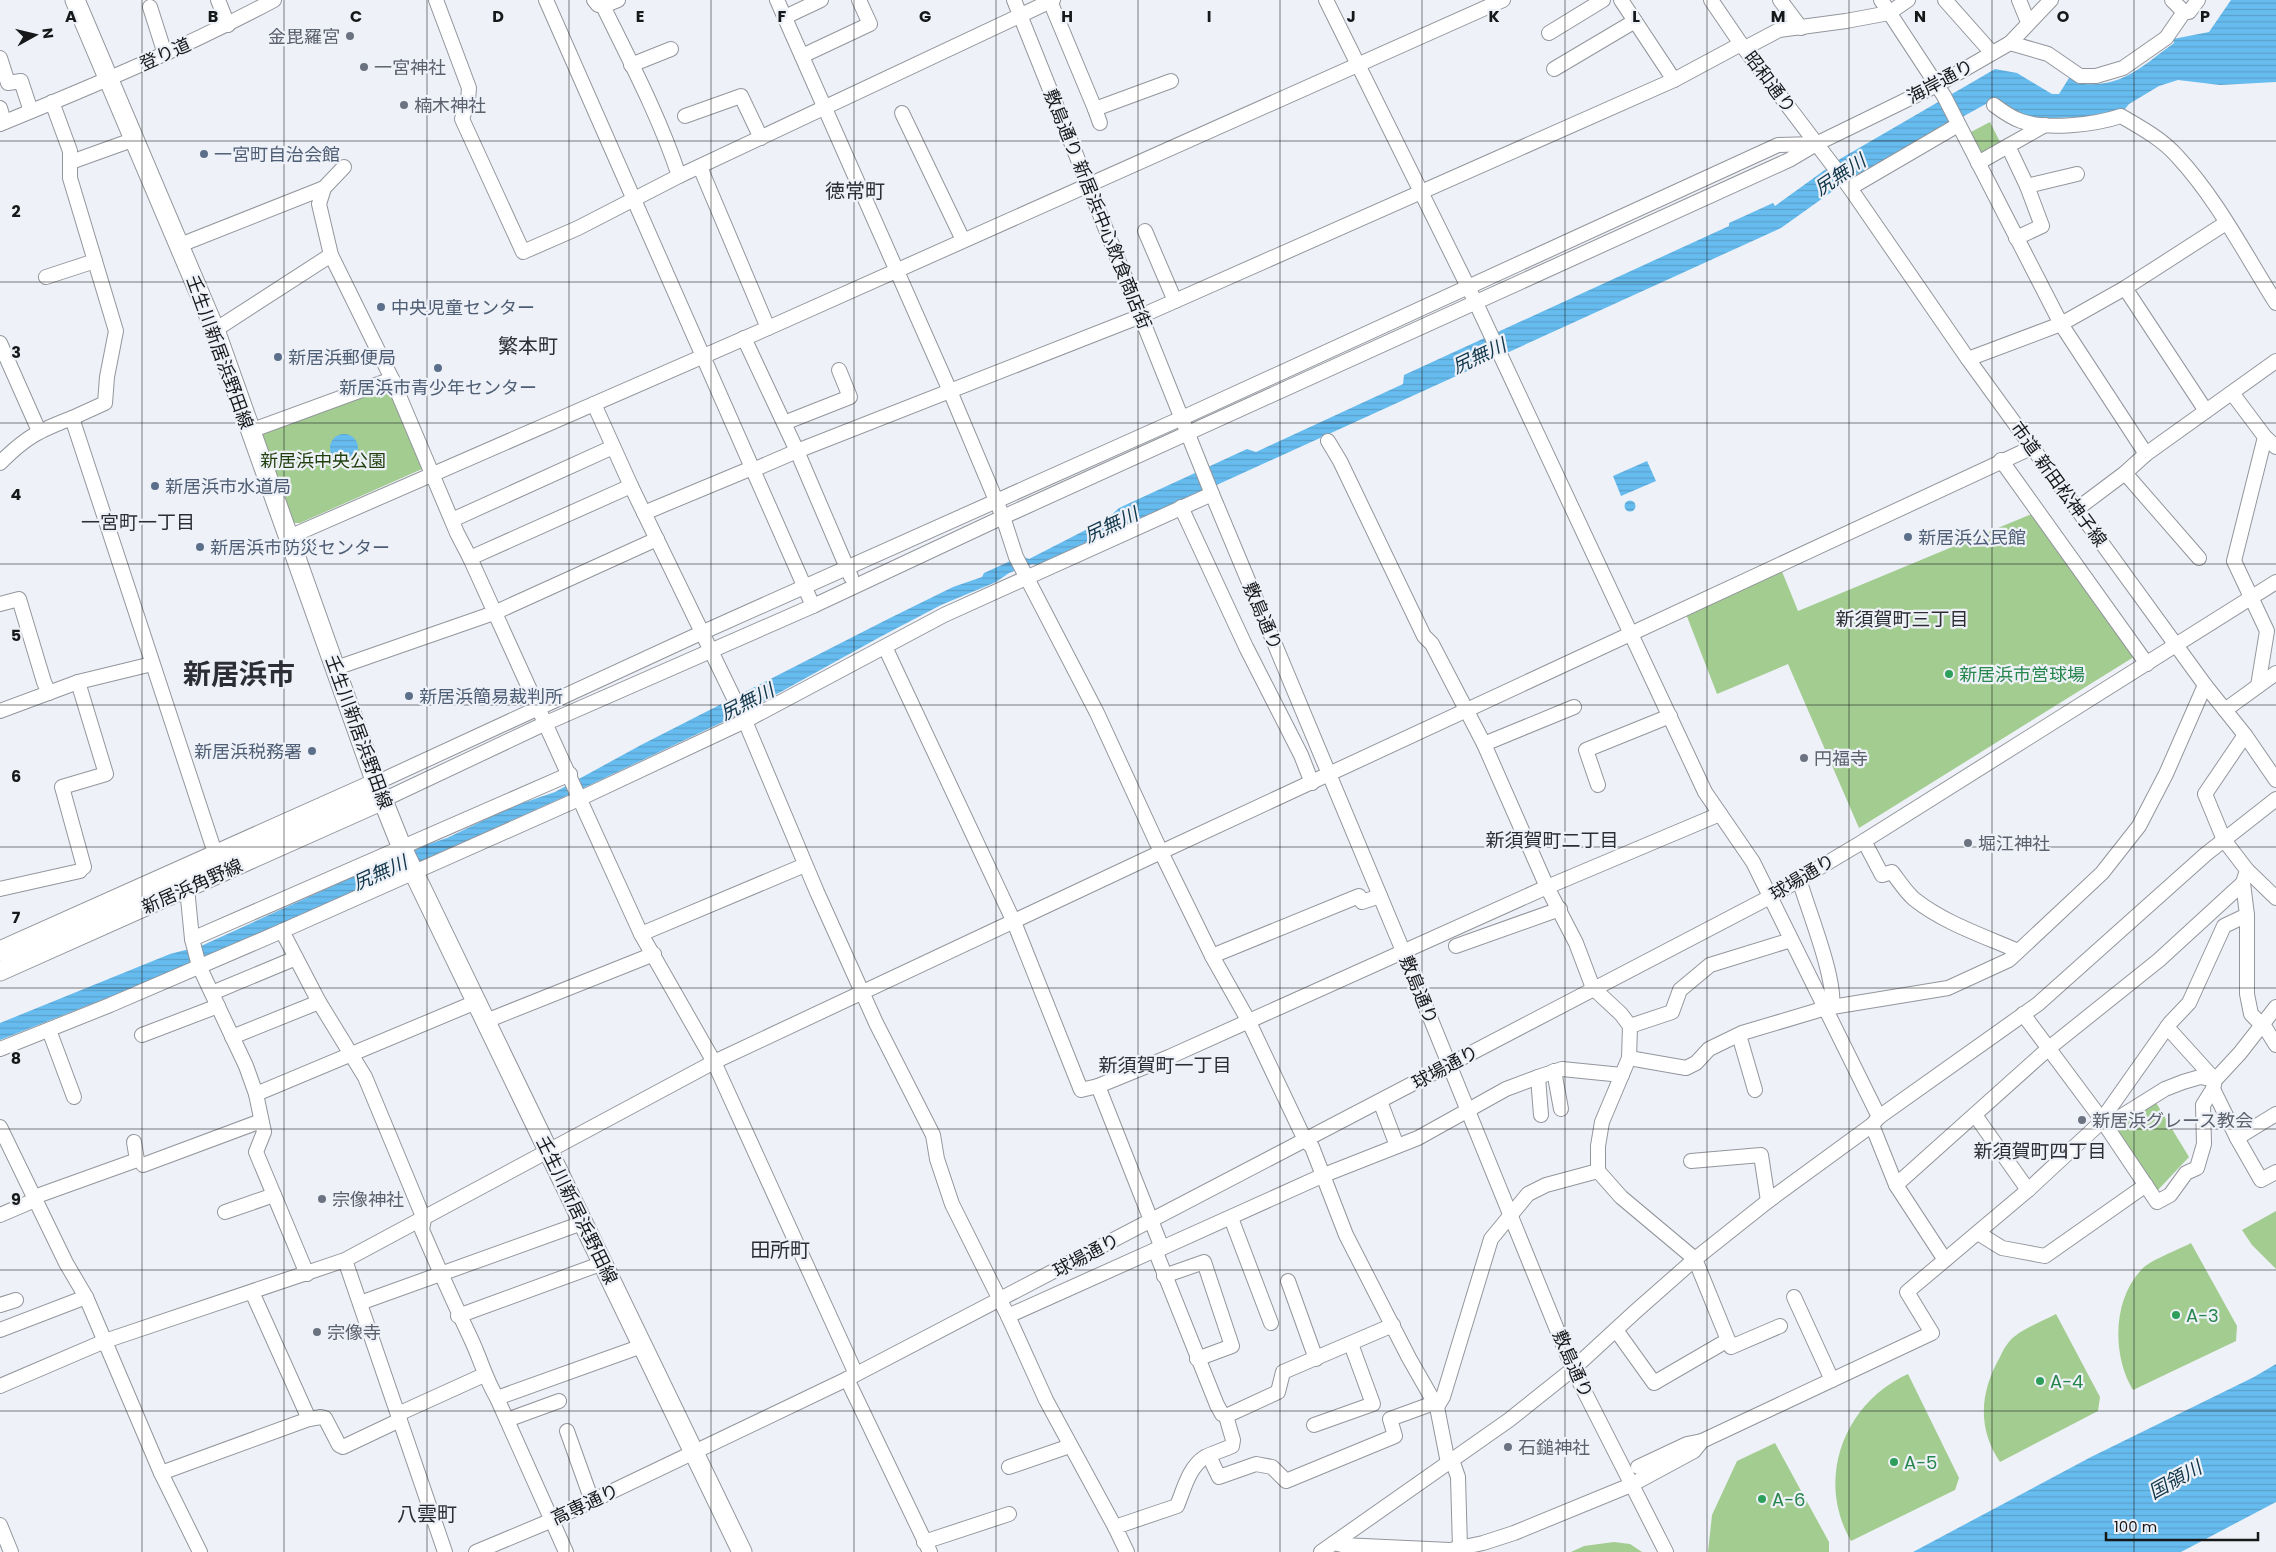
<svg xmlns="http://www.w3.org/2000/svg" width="2276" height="1552" viewBox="0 0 2276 1552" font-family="Poppins,'Noto Sans JP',sans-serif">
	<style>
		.park { fill: #a3cc91 }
		.water { fill: url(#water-rules) }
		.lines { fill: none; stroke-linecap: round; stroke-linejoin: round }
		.minor-casing { stroke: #93969c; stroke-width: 16 }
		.major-casing { stroke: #93969c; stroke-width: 21 }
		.minor { stroke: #fff; stroke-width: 14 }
		.major { stroke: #fff; stroke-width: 19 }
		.grid { fill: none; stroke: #17181a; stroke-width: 1; stroke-opacity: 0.55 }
		.worship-dot { fill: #6b7280; stroke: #eef1f7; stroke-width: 2 }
		.service-dot { fill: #5c6f8a; stroke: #eef1f7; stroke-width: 2 }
		.leisure-dot { fill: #2e9e5b; stroke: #eef1f7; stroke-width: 2 }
		.labels { text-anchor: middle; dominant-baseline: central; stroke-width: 4.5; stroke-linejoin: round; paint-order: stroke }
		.worship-label { font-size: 18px; fill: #5b616d; stroke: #eef1f7; text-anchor: start }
		.street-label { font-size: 18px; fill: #17181a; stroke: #eef1f7 }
		.service-label { font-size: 18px; fill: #4e5e75; stroke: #eef1f7; text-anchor: start }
		.park-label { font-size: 18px; fill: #1f3f0d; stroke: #eef1f7 }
		.leisure-label { font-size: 18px; fill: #27864d; stroke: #eef1f7; text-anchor: start }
		.water-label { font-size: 19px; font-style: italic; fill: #11364b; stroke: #eef1f7 }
		.neighbourhood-label { font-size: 19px; fill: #2c2e33; stroke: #eef1f7 }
		.quarter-label { font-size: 20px; fill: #2c2e33; stroke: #eef1f7 }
		.town-label { font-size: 28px; font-weight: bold; fill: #2c2e33; stroke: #eef1f7 }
		.grid-label { font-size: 16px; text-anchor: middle; font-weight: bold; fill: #17181a; stroke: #eef1f7; stroke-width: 4.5; stroke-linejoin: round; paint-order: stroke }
	</style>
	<defs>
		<pattern id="water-rules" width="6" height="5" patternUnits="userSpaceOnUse" patternTransform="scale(1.25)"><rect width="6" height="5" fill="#67bcef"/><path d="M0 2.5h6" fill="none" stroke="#59a1cc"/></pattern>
	</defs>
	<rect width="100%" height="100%" fill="#eef1f7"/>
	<!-- park -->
	<g class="park">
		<path d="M1990,122L2002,146L1981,157L1969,133Z"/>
		<path d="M389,385L424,464L422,469L300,523H295L292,521L261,438L262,431Z"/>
		<path d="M2034,513L2137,655L1859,828L1788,664L1717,694L1686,614L1781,569L1798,611Z"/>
		<path d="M2155,1101L2189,1157L2156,1192L2114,1131L2115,1126Z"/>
		<path d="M2276,1211V1269L2252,1245L2242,1230Z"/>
		<path d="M2191,1243L2237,1326L2236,1341L2133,1390C2112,1355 2112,1299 2143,1268C2151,1260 2180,1249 2191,1243Z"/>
		<path d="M2056,1314L2100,1397L2098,1411L2000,1462C1977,1428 1980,1392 2000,1357C2003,1350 2009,1340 2015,1336C2027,1327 2043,1321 2056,1314Z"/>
		<path d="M1908,1374L1959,1478L1955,1490L1851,1541C1815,1479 1844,1403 1908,1374Z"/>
		<path d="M1775,1443L1829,1542V1552H1708L1712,1515L1737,1461Z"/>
		<path d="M1614,1542L1630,1544L1642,1552H1571L1584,1546Z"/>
	</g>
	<!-- water -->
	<g class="water">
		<path d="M2231,0H2276V82L2220,85L2178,80L2159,86L2129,104L2125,109L2103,116L2030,119L1995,99L1851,178L1781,228L1041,565L1032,564L1009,573L996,582L941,605L880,637L750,709L575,792L188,966L0,1040V1023L170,954L201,946L414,849L447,838L511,807L555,792L641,745L888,619L953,587L982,577L984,573L1021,556L1029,559L1107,519L1119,508L1247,449L1256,452L1403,384L1404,375L1729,226V223L1773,203L1775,206L1840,159L1995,69L2017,73L2052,94H2059L2069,78L2077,79L2076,83C2120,90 2141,67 2174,43L2173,39L2209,32Z"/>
		<circle cx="344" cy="448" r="14"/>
		<path d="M1647,461L1656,481L1621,496L1613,476Z"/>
		<circle cx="1630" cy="506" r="5.5"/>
		<path d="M2276,1364V1502L2181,1552H1913L2091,1457L2254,1377Z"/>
	</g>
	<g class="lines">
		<defs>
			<g id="minor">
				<path d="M218,0L228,25"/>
				<path d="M436,0L469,88L468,101L462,119L523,252L578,228L679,176L1053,0"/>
				<path d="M546,0L813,606"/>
				<path d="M594,0L598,5L603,6C630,61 660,118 679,176"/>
				<path d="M777,0L950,391L1003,517L1016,557L1097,713L1161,852L1212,956L1248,1020L1305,1140L1312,1147L1346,1235L1409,1358L1437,1407L1448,1463"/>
				<path d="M1014,0L1212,494L1403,951L1573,1369L1666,1552"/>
				<path d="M1326,0L1476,303L1705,792L1753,862L1879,1117"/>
				<path d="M1621,0L1674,80"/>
				<path d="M1711,0L1741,44L1850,188L1968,359L2205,685L2245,735L2276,780"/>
				<path d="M1780,0L1801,28"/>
				<path d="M1881,0L1944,96L2061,324L2146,454L2276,361"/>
				<path d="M1945,0L1992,53"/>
				<path d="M2019,0L2028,22"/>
				<path d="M2172,0L2184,12H2189L2198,0"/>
				<path d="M1050,1L1095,109L1171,81"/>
				<path d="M603,6L618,0"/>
				<path d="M150,7L165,54"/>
				<path d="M785,17L821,0"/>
				<path d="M1549,33L1603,0"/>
				<path d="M2010,43L2048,54L2080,76H2096L2123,68L2166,38L2184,12"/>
				<path d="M1745,48L1779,30L1846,21L1889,13L1908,0"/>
				<path d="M802,56L870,24L859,0"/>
				<path d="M0,58L8,83L21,81L31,111"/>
				<path d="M631,65L671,49"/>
				<path d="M1554,69L1635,21"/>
				<path d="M52,102L70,151V178L116,331L107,377L105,403L72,418"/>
				<path d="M1994,105C2002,111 2012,118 2021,121C2047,130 2094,125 2121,116C2140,127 2162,139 2177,156C2217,199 2245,254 2276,303"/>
				<path d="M0,108L4,122"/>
				<path d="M1095,109L1100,123"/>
				<path d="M902,113L963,240"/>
				<path d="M685,116L741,96L761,138"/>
				<path d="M0,124C93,86 186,47 274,0"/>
				<path d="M2008,146L2027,186"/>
				<path d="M71,162L135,139"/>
				<path d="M1978,163L2045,125"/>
				<path d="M344,167L324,188L319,204L331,255L392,379L457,533L470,558L641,934L714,1062L856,1374"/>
				<path d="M700,167L768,328"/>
				<path d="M1850,188L1958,125"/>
				<path d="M1145,231L1175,301"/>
				<path d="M2016,238L2042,226L2027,186L2077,174"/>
				<path d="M180,245L324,188"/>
				<path d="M46,277L95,261"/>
				<path d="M2125,288L2206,411"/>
				<path d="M215,330L331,255"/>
				<path d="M744,338L797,451L851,577"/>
				<path d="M0,343L39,431"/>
				<path d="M1968,359L2061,324L2125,288L2226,223"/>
				<path d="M2232,393L2265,437L2276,447"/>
				<path d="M594,404L631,486L745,721L817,892L876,1023L933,1135L937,1159L952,1204L1008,1316L1155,1250L1217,1405L1222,1414L1226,1416"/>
				<path d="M784,423L850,397L839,370"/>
				<path d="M250,431L392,379"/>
				<path d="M1328,441L1340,461L1424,636L1432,644L1484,744L1547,887L1576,943L1593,988L1621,1014L1630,1026L1629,1058L1602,1122L1598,1146V1171L1621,1197L1695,1259L1728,1340L1654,1383L1616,1330"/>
				<path d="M2001,460L2147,664"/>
				<path d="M0,463C26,437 38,431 72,418L218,862"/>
				<path d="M753,470L797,451L1141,316L1674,80L1741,44"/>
				<path d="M2125,473L2199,558"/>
				<path d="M1181,507L1246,647L1301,755L1312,783"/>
				<path d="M2077,509L2125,473L2146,454"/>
				<path d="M644,513L752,468"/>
				<path d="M452,520L613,447"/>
				<path d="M289,537L768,328L1503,0"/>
				<path d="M470,558L631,486"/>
				<path d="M0,604L19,599L44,682L49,693"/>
				<path d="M885,647L1014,922L1081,1090L1098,1086L1162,1248L1155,1250"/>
				<path d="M336,668L494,613L657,539"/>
				<path d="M78,682L106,774L62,787L84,867"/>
				<path d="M2258,686L2267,631L2234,561L2265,437"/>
				<path d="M2225,710L2276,673"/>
				<path d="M0,711L78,682L152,664"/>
				<path d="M1484,744L1574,707"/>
				<path d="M376,783L701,633L1182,418L1778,145L1816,144"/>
				<path d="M1598,785L1586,750L1670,716"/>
				<path d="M383,800L544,724L813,606L1003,517L1789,160L1816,144L1937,85L2010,43L2051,0"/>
				<path d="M1864,841L1882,875L1892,872C1899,881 1905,891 1914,899C1944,923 1984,936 2018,951"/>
				<path d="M2247,870L2276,898"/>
				<path d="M1799,879C1808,910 1836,978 1832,1007"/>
				<path d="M187,888L192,939L199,966L246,1066L256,1094L264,1132L256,1152L307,1274"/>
				<path d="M0,889L80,871"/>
				<path d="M2247,915V994L2251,1014L2266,1029L2276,1045"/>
				<path d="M282,931L319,1002L365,1077L424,1219L422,1230C438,1267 454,1303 471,1339C481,1360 485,1378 497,1398L566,1552"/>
				<path d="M641,934L805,865"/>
				<path d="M192,939L570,774"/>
				<path d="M1456,946L1560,909"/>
				<path d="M1212,956L1359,896L1362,902L1380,896"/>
				<path d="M212,993L296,958"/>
				<path d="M2023,1014L2102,1120L2157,1202L2170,1195L2186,1173L2197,1168L2204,1144L2203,1105L2213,1089L2215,1080L2240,1053L2276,1007"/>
				<path d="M486,1021L654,954"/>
				<path d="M1630,1026L1672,1012L1680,990L1710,965L1791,940"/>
				<path d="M2167,1027L2215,1080"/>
				<path d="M49,1030L74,1097"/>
				<path d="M142,1035L218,1006"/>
				<path d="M1739,1035L1755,1090"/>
				<path d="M232,1037L319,1002"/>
				<path d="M0,1049L110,1005L282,931L581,798L745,721L944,615L1212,494"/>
				<path d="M1629,1058L1686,1068L1696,1063L1709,1049L1742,1033L1826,1008L1948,988L2009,960L2102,873L2139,826L2166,774L2205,685"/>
				<path d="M1554,1071L1561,1109"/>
				<path d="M1098,1086L1169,1057L1547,887L1720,814"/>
				<path d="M2213,1089L2237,1138"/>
				<path d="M256,1094L476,1002"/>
				<path d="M1380,1101L1397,1146"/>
				<path d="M2276,1114L2237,1138L2261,1180L2276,1172"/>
				<path d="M1541,1115L1538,1077L1562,1069L1622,1075"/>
				<path d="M1975,1115L2028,1190"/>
				<path d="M2102,1120L2117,1119L2165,1089L2183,1082L2200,1077L2215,1080"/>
				<path d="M1872,1125L1896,1185"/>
				<path d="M0,1127L66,1263L86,1297L161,1473L200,1552"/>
				<path d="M1691,1161L1761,1155L1768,1201"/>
				<path d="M143,1165L261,1121"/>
				<path d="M34,1197L137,1160L134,1142"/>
				<path d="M225,1212L274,1195"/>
				<path d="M0,1215L35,1200"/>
				<path d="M1231,1218L1271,1323"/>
				<path d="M1978,1233L2002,1248L2045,1256L2146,1185"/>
				<path d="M1162,1248L1324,1175L1418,1138L1506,1089L1538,1077"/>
				<path d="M345,1260L445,1552"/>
				<path d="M1945,1260L1896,1185L2049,1048L2159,960L2243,883"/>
				<path d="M1164,1276L1204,1262L1232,1346L1197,1359"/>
				<path d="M1288,1281L1316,1359"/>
				<path d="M252,1292L309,1419"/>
				<path d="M1794,1297L1832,1380"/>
				<path d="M360,1303L585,1222"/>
				<path d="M0,1305L16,1300"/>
				<path d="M458,1316L603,1263"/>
				<path d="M1008,1316L1046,1400L1115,1527"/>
				<path d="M0,1330L86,1297"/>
				<path d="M1728,1340L1731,1347L1780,1326"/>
				<path d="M847,1379L930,1552"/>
				<path d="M0,1386L105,1341L345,1260L714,1062L1161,852L2033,447"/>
				<path d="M497,1398L642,1346"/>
				<path d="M1437,1407L1443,1397L1491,1239L1528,1194L1546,1185L1598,1171"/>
				<path d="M398,1414L484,1375"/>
				<path d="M507,1420L559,1401"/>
				<path d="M1314,1425L1373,1404L1351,1344"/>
				<path d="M567,1431L592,1501"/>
				<path d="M1209,1456L1219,1477L1256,1464L1272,1467L1286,1481L1395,1436L1390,1419L1434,1403"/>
				<path d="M1452,1460L1458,1477L1460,1548"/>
				<path d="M1009,1467L1070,1446"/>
				<path d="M1638,1467L1687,1444L1702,1441"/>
				<path d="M161,1473L309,1419L321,1417L325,1418L339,1445L343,1447L400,1420"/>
				<path d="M0,1525L11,1552"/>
				<path d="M924,1542L1009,1514"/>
				<path d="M1334,1543L1342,1545L1450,1550L1483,1543L1514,1533L1631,1485L1694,1451L1702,1441L1932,1333L1907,1292L2028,1190L2098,1125L2170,1023L2189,1003L2224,926L2247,915L2243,883L2247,870L2224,840L2205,794L2245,735"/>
				<path d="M476,1552L550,1521L847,1379L1770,897L1864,841L2276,582"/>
				<path d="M1127,1552L1115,1527L1177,1506C1184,1489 1189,1467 1205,1457C1213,1453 1223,1450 1232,1446L1233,1440L1226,1416L1278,1392L1283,1372L1393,1325"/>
				<path d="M1321,1552L1509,1420L1573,1369L1636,1311L1695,1259L1768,1201L1872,1125L1879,1117L2038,1004L2206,854L2276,799"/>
			</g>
			<g id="major">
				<path d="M75,0L215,330L376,783L402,848L742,1552"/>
				<path d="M0,951L376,783"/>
				<path d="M0,971L383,800"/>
			</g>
		</defs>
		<!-- minor casing -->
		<use href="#minor" class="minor-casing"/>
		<!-- major casing -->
		<use href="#major" class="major-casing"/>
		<!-- minor -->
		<use href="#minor" class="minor"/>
		<!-- major -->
		<use href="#major" class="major"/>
	</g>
	<!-- grid -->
	<path class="grid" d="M142,0V1552M284,0V1552M427,0V1552M569,0V1552M711,0V1552M854,0V1552M996,0V1552M1138,0V1552M1280,0V1552M1422,0V1552M1565,0V1552M1707,0V1552M1849,0V1552M1992,0V1552M2134,0V1552M0,141H2276M0,282H2276M0,423H2276M0,564H2276M0,705H2276M0,847H2276M0,988H2276M0,1129H2276M0,1270H2276M0,1411H2276"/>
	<!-- markers -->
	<g class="worship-dot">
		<circle cx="350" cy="36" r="5"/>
		<circle cx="364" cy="67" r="5"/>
		<circle cx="404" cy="105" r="5"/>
		<circle cx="1804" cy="758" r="5"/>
		<circle cx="1968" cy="843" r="5"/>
		<circle cx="2082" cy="1120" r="5"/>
		<circle cx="322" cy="1199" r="5"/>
		<circle cx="317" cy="1332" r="5"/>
		<circle cx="1508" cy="1447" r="5"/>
	</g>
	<g class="service-dot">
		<circle cx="204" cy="154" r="5"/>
		<circle cx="381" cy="307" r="5"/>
		<circle cx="278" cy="357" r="5"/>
		<circle cx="438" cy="368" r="5"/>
		<circle cx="155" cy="486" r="5"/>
		<circle cx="1908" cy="537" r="5"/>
		<circle cx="200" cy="547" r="5"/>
		<circle cx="409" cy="696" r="5"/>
		<circle cx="312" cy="751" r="5"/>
	</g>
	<g class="leisure-dot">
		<circle cx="1949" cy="674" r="5"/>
		<circle cx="2176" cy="1315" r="5"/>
		<circle cx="2040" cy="1381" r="5"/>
		<circle cx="1894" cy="1462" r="5"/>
		<circle cx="1762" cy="1499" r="5"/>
	</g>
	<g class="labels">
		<!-- worship labels -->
		<g class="worship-label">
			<text x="340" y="36" text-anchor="end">金毘羅宮</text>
			<text x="374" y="67">一宮神社</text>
			<text x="414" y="105">楠木神社</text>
			<text x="1814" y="758">円福寺</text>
			<text x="1978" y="843">堀江神社</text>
			<text x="2092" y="1120">新居浜グレース教会</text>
			<text x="332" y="1199">宗像神社</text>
			<text x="327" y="1332">宗像寺</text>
			<text x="1518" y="1447">石鎚神社</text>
		</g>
		<!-- street labels -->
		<g class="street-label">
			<text transform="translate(165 54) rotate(-24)">登り道</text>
			<text transform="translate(1940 81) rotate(-28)">海岸通り</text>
			<text transform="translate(1770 82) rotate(53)">昭和通り</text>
			<text transform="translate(1098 209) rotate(68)">敷島通り 新居浜中心飲食商店街</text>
			<text transform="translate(220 352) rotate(70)">壬生川新居浜野田線</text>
			<text transform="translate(2059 484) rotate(54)">市道 新田松神子線</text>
			<text transform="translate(1263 616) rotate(67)">敷島通り</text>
			<text transform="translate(359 732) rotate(70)">壬生川新居浜野田線</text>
			<text transform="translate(1802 877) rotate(-31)">球場通り</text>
			<text transform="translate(192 886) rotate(-24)">新居浜角野線</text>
			<text transform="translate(1419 990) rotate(68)">敷島通り</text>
			<text transform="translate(1445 1067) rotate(-28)">球場通り</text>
			<text transform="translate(577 1210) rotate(64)">壬生川新居浜野田線</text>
			<text transform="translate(1086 1255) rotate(-28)">球場通り</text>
			<text transform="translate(1573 1364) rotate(66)">敷島通り</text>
			<text transform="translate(585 1504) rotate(-25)">高専通り</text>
		</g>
		<!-- service labels -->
		<g class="service-label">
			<text x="214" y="154">一宮町自治会館</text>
			<text x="391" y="307">中央児童センター</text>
			<text x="288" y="357">新居浜郵便局</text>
			<text x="438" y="387" text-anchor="middle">新居浜市青少年センター</text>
			<text x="165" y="486">新居浜市水道局</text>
			<text x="1918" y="537">新居浜公民館</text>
			<text x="210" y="547">新居浜市防災センター</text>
			<text x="419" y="696">新居浜簡易裁判所</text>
			<text x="302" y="751" text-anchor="end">新居浜税務署</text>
		</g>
		<!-- park labels -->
		<g class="park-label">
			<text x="323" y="460">新居浜中央公園</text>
		</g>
		<!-- leisure labels -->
		<g class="leisure-label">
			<text x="1959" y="674">新居浜市営球場</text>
			<text x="2186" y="1315">A-3</text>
			<text x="2050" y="1381">A-4</text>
			<text x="1904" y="1462">A-5</text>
			<text x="1772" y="1499">A-6</text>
		</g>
		<!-- water labels -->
		<g class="water-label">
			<text transform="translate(1840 175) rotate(-34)">尻無川</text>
			<text transform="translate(1479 356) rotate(-25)">尻無川</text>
			<text transform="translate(1111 525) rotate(-25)">尻無川</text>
			<text transform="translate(747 702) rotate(-27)">尻無川</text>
			<text transform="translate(380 873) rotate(-24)">尻無川</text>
			<text transform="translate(2175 1480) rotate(-29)">国領川</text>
		</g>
		<!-- neighbourhood labels -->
		<g class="neighbourhood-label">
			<text x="138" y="522">一宮町一丁目</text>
			<text x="1902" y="619">新須賀町三丁目</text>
			<text x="1552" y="840">新須賀町二丁目</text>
			<text x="1165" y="1065">新須賀町一丁目</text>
			<text x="2040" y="1151">新須賀町四丁目</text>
		</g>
		<!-- quarter labels -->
		<g class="quarter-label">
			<text x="855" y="191">徳常町</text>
			<text x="528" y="346">繁本町</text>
			<text x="780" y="1250">田所町</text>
			<text x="427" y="1514">八雲町</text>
		</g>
		<!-- town labels -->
		<g class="town-label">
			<text x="239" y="674">新居浜市</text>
		</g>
	</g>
	<g class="grid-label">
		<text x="71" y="22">A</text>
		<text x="213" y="22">B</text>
		<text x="356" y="22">C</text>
		<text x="498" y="22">D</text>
		<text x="640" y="22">E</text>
		<text x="782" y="22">F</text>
		<text x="925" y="22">G</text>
		<text x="1067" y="22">H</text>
		<text x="1209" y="22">I</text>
		<text x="1351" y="22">J</text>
		<text x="1494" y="22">K</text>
		<text x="1636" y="22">L</text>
		<text x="1778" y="22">M</text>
		<text x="1920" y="22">N</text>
		<text x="2063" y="22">O</text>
		<text x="2205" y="22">P</text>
		<text x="16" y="217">2</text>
		<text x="16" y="358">3</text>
		<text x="16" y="500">4</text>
		<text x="16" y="641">5</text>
		<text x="16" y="782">6</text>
		<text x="16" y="923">7</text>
		<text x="16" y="1064">8</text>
		<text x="16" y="1205">9</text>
	</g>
	<!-- north arrow -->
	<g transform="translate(35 35) rotate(82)" stroke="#eef1f7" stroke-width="4" paint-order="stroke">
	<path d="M0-4L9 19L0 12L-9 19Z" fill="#17181a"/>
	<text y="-8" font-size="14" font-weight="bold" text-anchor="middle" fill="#17181a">N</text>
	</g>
	<!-- scale -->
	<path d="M2106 1532v8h152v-8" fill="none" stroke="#17181a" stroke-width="2.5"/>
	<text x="2114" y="1532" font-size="15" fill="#17181a" stroke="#eef1f7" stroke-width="4" paint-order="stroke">100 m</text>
</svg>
